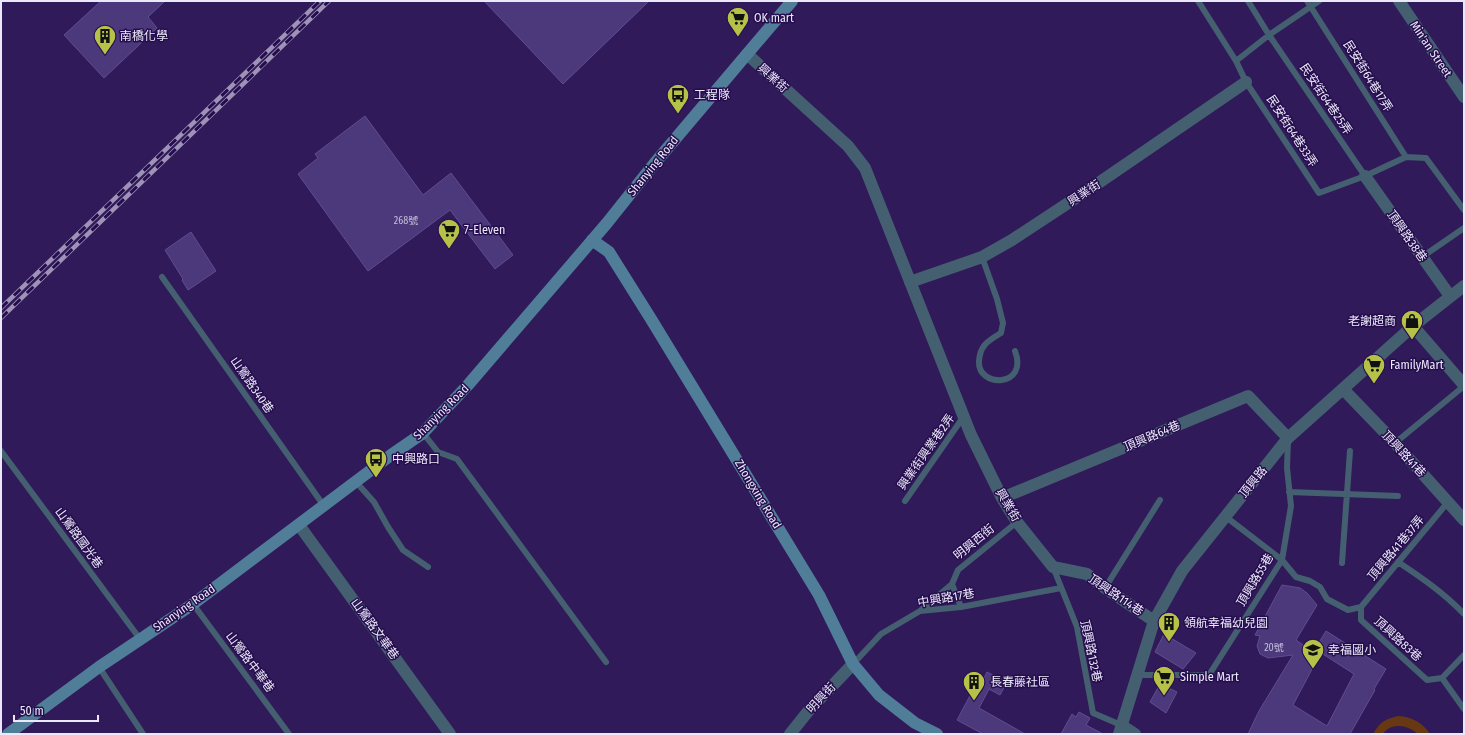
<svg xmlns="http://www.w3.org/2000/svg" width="1465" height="735" viewBox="0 0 1465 735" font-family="'Fira Sans Condensed','Noto Sans TC',sans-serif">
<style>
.garden{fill:#683813}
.building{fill:#4c397b;stroke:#604d91}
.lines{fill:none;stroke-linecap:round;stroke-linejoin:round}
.lane{stroke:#446070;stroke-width:6}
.street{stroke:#446070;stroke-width:12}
.secondary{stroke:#507d97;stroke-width:12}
.rail-casing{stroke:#9e93b7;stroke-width:4.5}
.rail{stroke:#260e4e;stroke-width:3;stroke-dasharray:9;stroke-linecap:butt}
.labels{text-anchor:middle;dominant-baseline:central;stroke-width:3;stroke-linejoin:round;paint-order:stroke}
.number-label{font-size:10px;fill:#c3bdda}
.poi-label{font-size:12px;fill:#ebe9f9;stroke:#260e4e;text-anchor:start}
.street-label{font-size:12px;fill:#ebe9f9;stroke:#260e4e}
</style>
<rect width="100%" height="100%" fill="#301a5a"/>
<!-- garden -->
<path class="garden" d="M1398 716C1412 717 1422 722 1430 734H1418C1408 725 1391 722 1383 734H1373C1380 722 1385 719 1398 716Z"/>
<!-- building -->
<path class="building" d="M101 1H165L148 17 157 28 104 78 64 35Z
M484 1H649L563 84Z
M365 116 423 195 451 173 513 255 495 269 450 210 368 271 298 174 318 158 315 154Z
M191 232 216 271 188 290 182 280 183 279 165 250Z
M1282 585 1300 588 1307 593 1317 605 1296 640 1319 656 1293 705 1327 726 1354 674 1315 649 1326 631 1386 669 1374 689 1375 690 1350 734H1248L1259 711 1293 655 1268 658 1260 654 1257 646 1260 636 1255 635Z
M1164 634 1196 653 1183 669 1155 652Z
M987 672 1007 682 1000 695 989 689 979 708 1025 734H983L957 720 980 677 984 678Z
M1160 684 1177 692 1166 713 1150 702Z
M1079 712 1090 718 1086 725 1103 734H1061L1072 714 1076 717Z"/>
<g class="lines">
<!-- lane -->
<path class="lane" d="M1198 1 1236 61 1246 82 1319 193 1365 176 1406 157 1426 158 1464 210
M1248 1 1269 35 1365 176
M1307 1 1406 157
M1236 61 1269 35 1319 1
M982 257 997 299 1003 323 1001 333C988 341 980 345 979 361 977 388 1029 388 1015 351
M1422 257 1464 228
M162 277 324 506
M423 433 438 452 457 459 606 662
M1395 443 1464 386
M1 451 140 639
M356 482 374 502 388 527 403 550 428 567
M1289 492 1398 496
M905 501 964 416
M1226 517 1282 560 1296 577 1310 581 1320 587 1327 599 1348 610 1361 607
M1398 562C1422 578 1444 593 1464 614
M1342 563 1350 451
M1053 567 1077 627 1093 713 1121 725 1120 727
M1105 588 1160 500
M193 604 289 734
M961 607 952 584 958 570 1017 522
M1361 607 1448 502
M1361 607V620L1427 680 1442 678
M920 611 952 584
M853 664 881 634 920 611 961 607 1061 588
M99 667 143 734
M1137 675H1209L1282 560 1291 506 1287 468 1288 440
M1442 678 1464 709
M1442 678 1464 655"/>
<!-- street -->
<path class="street" d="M1399 1 1464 97
M747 54 848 146 865 168 971 435 1002 498 1017 522 1053 567 1087 574 1105 588 1154 621
M1365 176 1450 296
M910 282 982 257 1012 240 1097 184 1246 82
M1413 326 1464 385
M1343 389 1395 443 1464 520
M1002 498 1248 396 1288 438
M299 525 450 734
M1121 725 1135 734
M790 734 810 709 853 664
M1119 734 1154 621 1182 571 1288 438 1413 326 1464 286"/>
<!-- secondary -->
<path class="secondary" d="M592 240 609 252 651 319 819 595 853 664 879 695 915 723 937 734
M8 734 99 667 193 604 391 455 423 433 468 385 607 223 654 164 792 1"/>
<!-- rail casing -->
<g class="rail-casing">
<path id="rail" d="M1 308 320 1
M1 318 329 1"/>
</g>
<!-- rail -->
<use href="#rail" class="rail"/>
</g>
<!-- icons -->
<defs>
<g id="supermarket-pin" transform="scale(1.15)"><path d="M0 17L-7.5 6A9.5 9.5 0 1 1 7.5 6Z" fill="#b6c148" stroke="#260e4e"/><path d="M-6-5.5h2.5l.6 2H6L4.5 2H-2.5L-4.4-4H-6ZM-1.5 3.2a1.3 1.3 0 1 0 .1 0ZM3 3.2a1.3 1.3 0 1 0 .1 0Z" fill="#111"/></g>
<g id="building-pin" transform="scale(1.15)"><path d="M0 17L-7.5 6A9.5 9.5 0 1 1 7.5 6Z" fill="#b6c148" stroke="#260e4e"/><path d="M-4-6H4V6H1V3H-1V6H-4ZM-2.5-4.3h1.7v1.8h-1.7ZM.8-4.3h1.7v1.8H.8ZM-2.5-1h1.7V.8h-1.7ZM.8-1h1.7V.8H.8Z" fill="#111"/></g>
<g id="bus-pin" transform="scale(1.15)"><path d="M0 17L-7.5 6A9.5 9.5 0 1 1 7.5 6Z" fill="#b6c148" stroke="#260e4e"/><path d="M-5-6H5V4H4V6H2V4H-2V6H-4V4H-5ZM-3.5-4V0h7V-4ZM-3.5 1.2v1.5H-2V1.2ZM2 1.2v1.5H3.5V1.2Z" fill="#111"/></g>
<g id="shop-pin" transform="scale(1.15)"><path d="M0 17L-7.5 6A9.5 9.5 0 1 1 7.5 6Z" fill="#b6c148" stroke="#260e4e"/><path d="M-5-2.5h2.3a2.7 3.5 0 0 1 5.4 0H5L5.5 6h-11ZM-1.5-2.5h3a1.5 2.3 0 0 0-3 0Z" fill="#111"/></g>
<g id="school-pin" transform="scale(1.15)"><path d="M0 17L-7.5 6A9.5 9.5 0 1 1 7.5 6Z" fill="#b6c148" stroke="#260e4e"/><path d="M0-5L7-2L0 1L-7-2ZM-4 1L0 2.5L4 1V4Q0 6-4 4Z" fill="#111"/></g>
</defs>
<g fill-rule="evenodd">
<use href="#supermarket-pin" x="738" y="18"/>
<use href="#building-pin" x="105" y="36"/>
<use href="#bus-pin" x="678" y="95"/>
<use href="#supermarket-pin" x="449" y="230"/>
<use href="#shop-pin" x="1412" y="321"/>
<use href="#supermarket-pin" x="1374" y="365"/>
<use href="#bus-pin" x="376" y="459"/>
<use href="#building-pin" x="1169" y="623"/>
<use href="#school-pin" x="1313" y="650"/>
<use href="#supermarket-pin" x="1164" y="677"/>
<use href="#building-pin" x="974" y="682"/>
</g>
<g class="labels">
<!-- number labels -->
<g class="number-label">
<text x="406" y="221">268號</text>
<text x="1274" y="648">20號</text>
</g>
<!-- poi labels -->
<g class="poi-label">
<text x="754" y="18">OK mart</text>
<text x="120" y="36">南橋化學</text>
<text x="694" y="95">工程隊</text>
<text x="464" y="230">7-Eleven</text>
<text x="1396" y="321" text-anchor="end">老謝超商</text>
<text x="1390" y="365">FamilyMart</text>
<text x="392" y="459">中興路口</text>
<text x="1184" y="623">領航幸福幼兒園</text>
<text x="1328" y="650">幸福國小</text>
<text x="1180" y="677">Simple Mart</text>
<text x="990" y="682">長春藤社區</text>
</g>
<!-- street labels -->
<g class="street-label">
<text transform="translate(1431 49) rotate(56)">Min'an Street</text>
<text transform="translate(1368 76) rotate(58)">民安街64巷17弄</text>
<text transform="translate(773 78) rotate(42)">興業街</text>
<text transform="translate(1326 99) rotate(56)">民安街64巷25弄</text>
<text transform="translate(1292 131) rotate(57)">民安街64巷33弄</text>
<text transform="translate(653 166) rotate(-51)">Shanying Road</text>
<text transform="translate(1084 193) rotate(-33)">興業街</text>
<text transform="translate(1407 236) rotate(55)">頂興路38巷</text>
<text transform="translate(252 385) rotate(55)">山鶯路340巷</text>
<text transform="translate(441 412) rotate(-45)">Shanying Road</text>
<text transform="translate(1152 436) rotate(-23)">頂興路64巷</text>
<text transform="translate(926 452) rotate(-55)">興業街興業巷2弄</text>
<text transform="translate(1404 454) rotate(47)">頂興路41巷</text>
<text transform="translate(1253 482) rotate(-51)">頂興路</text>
<text transform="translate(758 494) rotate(59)">Zhongxing Road</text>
<text transform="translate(1008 505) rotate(59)">興業街</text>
<text transform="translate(79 538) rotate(54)">山鶯路國光巷</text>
<text transform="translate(974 542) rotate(-39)">明興西街</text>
<text transform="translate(1396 548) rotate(-50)">頂興路41巷37弄</text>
<text transform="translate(1255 580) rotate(-59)">頂興路55巷</text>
<text transform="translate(1116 595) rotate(34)">頂興路114巷</text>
<text transform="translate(946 598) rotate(-10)">中興路17巷</text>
<text transform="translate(184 608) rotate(-35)">Shanying Road</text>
<text transform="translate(375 629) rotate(54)">山鶯路文華巷</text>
<text transform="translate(1398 639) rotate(42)">頂興路83巷</text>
<text transform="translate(1091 651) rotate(78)">頂興路132巷</text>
<text transform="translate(250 662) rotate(53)">山鶯路中華巷</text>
<text transform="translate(821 698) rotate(-47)">明興街</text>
</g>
</g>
<!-- border -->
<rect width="1465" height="735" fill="none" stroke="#ebe9f9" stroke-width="4"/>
<!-- scale -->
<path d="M14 715v6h84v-6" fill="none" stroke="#ebe9f9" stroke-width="2"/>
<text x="20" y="715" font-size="12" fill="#ebe9f9" stroke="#260e4e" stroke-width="3" paint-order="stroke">50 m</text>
</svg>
